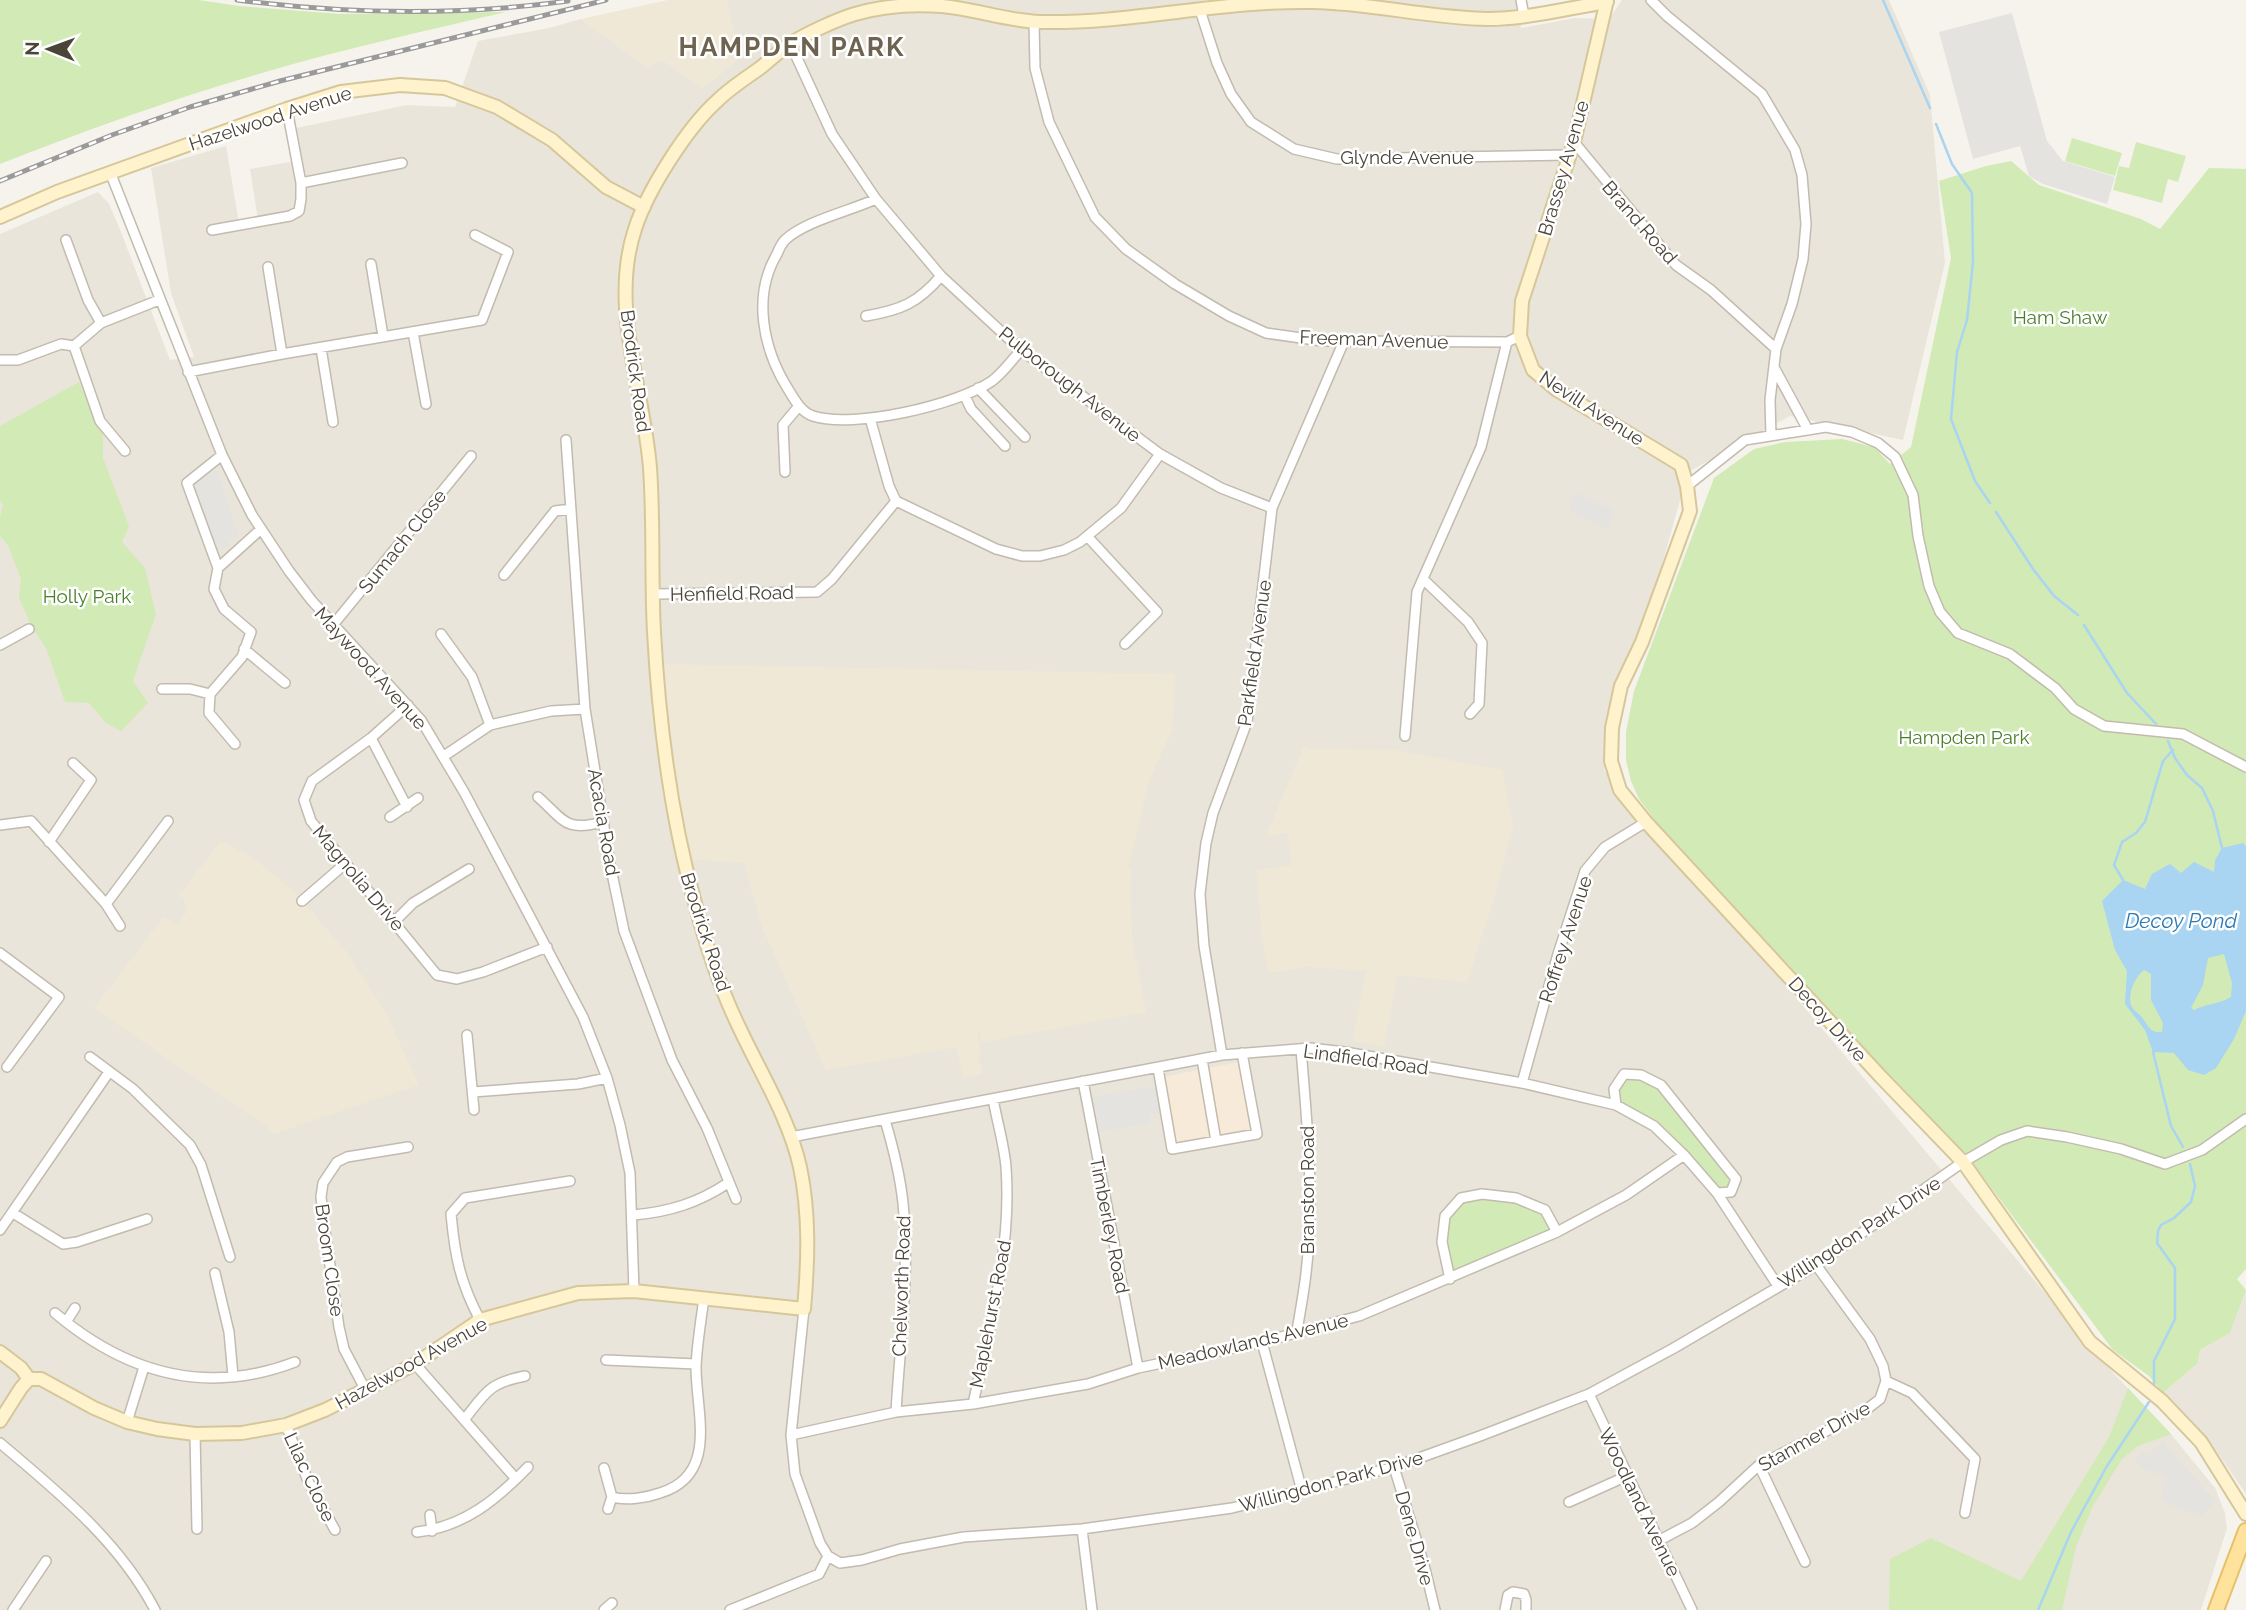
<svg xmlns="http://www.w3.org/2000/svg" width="2246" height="1610" viewBox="0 0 2246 1610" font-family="Raleway,sans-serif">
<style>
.residential{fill:#eae5da}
.commercial{fill:#f7ead8}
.education{fill:#efe8d6}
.green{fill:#d2eab5}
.parking{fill:#e5e3e0}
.water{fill:#a9d4f2;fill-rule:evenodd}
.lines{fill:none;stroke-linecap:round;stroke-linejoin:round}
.stream{stroke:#a9d4f2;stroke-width:2.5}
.street-casing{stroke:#c2bbae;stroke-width:12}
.secondary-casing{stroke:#d6c79b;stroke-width:16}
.primary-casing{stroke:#e6c16a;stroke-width:18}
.street{stroke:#fff;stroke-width:9}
.secondary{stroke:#fff3cd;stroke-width:12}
.primary{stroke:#ffe39c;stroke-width:14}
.rail-casing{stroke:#9a9a9a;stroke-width:5}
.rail{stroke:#fff;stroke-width:2.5;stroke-dasharray:8;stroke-linecap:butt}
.labels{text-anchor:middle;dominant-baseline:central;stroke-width:5;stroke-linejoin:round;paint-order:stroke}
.street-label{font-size:19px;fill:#4b4439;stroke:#fff}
.park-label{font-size:19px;fill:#4a7f2a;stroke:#fff}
.water-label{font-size:21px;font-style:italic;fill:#2e7ab2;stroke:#fff}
.district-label{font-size:26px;font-weight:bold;letter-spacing:2px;fill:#6e6250;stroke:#fff}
</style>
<rect width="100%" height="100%" fill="#f6f3ec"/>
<!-- residential -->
<path class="residential" d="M726 0H1515L1521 28 1575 18 1609 19 1622 0H1889L1930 95 1945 263 1903 440 1790 416 1688 472 1604 770 2105 1364 2171 1434 2215 1488 2225 1513 2227 1528 2201 1610H0V234L98 192 109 204 121 232 170 360 194 357 171 293 151 168 226 146 240 229 259 226 250 169 302 160 296 128 407 105 455 107 478 41 549 28 581 19 647 67 662 59 703 88 739 58Z
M2246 1290V1494L2208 1439 2163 1393 2198 1363 2200 1350 2230 1333Z"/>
<!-- commercial -->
<path class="commercial" d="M1239 1062 1253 1132 1177 1147 1163 1077Z"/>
<!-- education -->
<path class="education" d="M668 0H726L739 58 703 88 662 60 647 67 581 19Z
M656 664 1175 674 1172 730 1149 781 1128 868 1131 869 1130 900 1133 945 1146 1012 982 1042 980 1032H977L981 1053 977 1056 983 1074 964 1078 956 1047 826 1070 762 927 744 863 698 860 688 865Z
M1304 746 1313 749 1395 750 1502 770 1513 827 1496 891 1467 982 1397 975 1384 1047 1353 1041 1366 971 1307 967 1269 973 1261 931 1257 870 1292 865 1288 833 1266 836Z
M221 841 253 858 276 876 298 896 346 951 384 1009 419 1085 273 1134 270 1129 94 1008 164 916 177 925 188 910 184 899 179 895Z"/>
<!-- green -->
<path class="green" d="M0 0H199L239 6 340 14 506 12C425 31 343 49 262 73 173 99 86 130 0 164Z
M2072 138 2122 153 2115 176 2065 161Z
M2136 142 2186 156 2178 182 2168 179 2162 203 2113 190 2119 166 2129 168Z
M2011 161 2039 185 2141 219 2160 229 2209 168 2246 169V1269L2237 1279 2246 1290 2230 1333 2200 1350 2198 1363 2163 1393 2149 1376 2113 1350 1969 1158 1887 1072 1654 819 1639 799 1631 781 1626 760V732L1634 691 1714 478 1754 449 1785 442 1842 439 1874 447 1890 464 1911 447 1951 258 1939 181 1986 166Z
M79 382 103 434V458L129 526 122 542 145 568 156 614 133 681 148 703 121 731 106 723 89 703 65 702 46 648 32 627 19 598 21 579 8 545 0 536V518L3 505 0 500V426Z
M1624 1074 1661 1085 1736 1179 1731 1192 1717 1193 1654 1126 1616 1105 1614 1089Z
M1461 1198H1516L1545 1210 1557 1232 1450 1279 1445 1260V1216Z
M2128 1388 2171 1434 2138 1446 2122 1459 2093 1506 2085 1525 2076 1547 2062 1610H1889L1890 1559 1931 1538 2021 1581 2109 1437Z"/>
<!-- parking -->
<path class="parking" d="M2012 13 2047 141 2063 161 2115 177 2107 204 2043 184 2029 176 2020 146 1973 159 1939 32Z
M210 469V473L217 470 239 537 229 540 230 547 213 552 187 483Z
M1576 492 1615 510 1607 529 1568 511Z
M1156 1086 1160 1113 1150 1115V1123L1099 1132 1093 1097Z
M2163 1442 2216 1502 2201 1516 2166 1503 2161 1495 2167 1477 2145 1470 2135 1461 2141 1451 2148 1454Z"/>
<!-- water -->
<path class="water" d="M2243 843 2246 846V1011L2234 1039 2216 1068 2204 1075 2188 1070 2174 1053 2153 1052 2145 1030 2125 1004 2127 971 2115 950 2102 901 2123 880 2145 889 2152 874 2170 864 2181 873 2194 862 2214 872 2215 860 2222 848ZM2224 954 2232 983 2231 997C2220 1004 2205 1004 2194 1010L2191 1008 2203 985 2208 958ZM2144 970 2151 974V1000L2163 1023 2162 1032C2151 1033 2149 1028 2144 1020 2141 1015 2135 1012 2132 1007 2126 997 2135 976 2144 970Z"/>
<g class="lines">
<!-- stream -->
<path class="stream" d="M1883 0 1930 108
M1936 124 1952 164 1972 193 1973 262 1967 320 1957 352 1951 419 1975 481 1990 503
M1996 512 2033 569 2054 596 2078 615
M2084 625 2127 693 2156 724
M2168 741 2175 758 2187 775 2202 788 2213 811 2222 848
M2123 880 2114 865 2122 842 2136 833 2145 822 2163 761 2173 750
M2153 1052 2171 1126 2183 1147
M2154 1385V1361L2175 1319V1268L2157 1243 2158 1231 2161 1225 2174 1218 2191 1202 2195 1186 2190 1164
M2038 1610 2071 1532 2107 1466 2149 1402"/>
<!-- street casing -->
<g class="street-casing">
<path id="street" d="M1521 0 1524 16
M1651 0 1667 16 1762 94 1795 150 1802 175 1806 224 1803 259 1792 304 1776 349 1770 400 1771 436
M1200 10 1217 63 1231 94 1251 122 1294 149 1337 159 1569 155
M1034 22 1035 68 1049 122 1095 217 1126 249 1175 284 1229 316 1266 333 1322 341H1344L1507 342 1520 336
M790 43 832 134 876 199 941 276 1021 350 1160 454 1221 488 1272 508
M287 109 301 183
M1574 142 1676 265 1711 290 1776 349
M110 172 222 455 252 515 289 571 312 601 421 720 464 792 583 1017 607 1078 620 1125 630 1173 634 1291
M876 199C850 211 805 221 785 240 781 244 779 249 777 254 752 296 763 349 788 389 794 399 801 412 813 416 854 429 957 405 992 381 1003 373 1012 360 1021 350
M212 230 290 216 299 211 301 199V183L402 163
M66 240 88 300 101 323 159 300
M371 264 383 336
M268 267 282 354
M866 316C901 310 918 303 941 276
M413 332 426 404
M74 346 100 421 125 451
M321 348 333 422
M0 360H18L61 344 74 346 101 323
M1775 369 1808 430
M188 372 282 354 482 320 508 252 475 235
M978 388 1025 437
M965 396 971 409 1005 446
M870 418 889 486 896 501 996 549 1022 556H1040L1064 550 1080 542 1121 508 1160 454
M566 440 585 709 610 864 624 931 672 1060 707 1128 736 1199
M785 472 783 425 799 406
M1687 486 1745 440 1826 427 1852 432 1878 443 1895 457 1913 495 1918 536 1929 586 1940 612 1958 633 2010 654 2055 688 2074 709 2104 726 2183 734 2246 767
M1087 536 1157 612 1125 644
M218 568 187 483 222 455
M504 575 555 511 571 509
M1423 579 1468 622 1482 643 1479 704 1470 714
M653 594 817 592 832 579 896 501
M333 625 471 456
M441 634 472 677 490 725
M0 645 29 629
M244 649 285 683
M162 689H190L210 694
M408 705 371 738 312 781 304 800 311 821 437 975 457 979 483 972 547 947
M1405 736 1417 592 1481 447 1507 342
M371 738 407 807
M235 744 209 713 210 694 242 657 251 632 224 609 214 589 218 568 261 529
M444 756 490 725 551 711 585 709
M538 797C565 821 565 832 603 822
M390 817 418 798
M0 825 31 821 106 904 120 926
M49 842 91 780 73 763
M302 901 346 863
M106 904 168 821
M395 921 413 903 469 869
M0 953 59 997 7 1067
M467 1035 474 1110
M1222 1055 1204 946 1200 894 1206 843 1213 813 1247 722 1272 508 1344 341
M90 1057 133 1089 190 1145 201 1165 230 1257
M1202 1059 1216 1141
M1158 1068 1172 1149 1257 1134 1242 1053
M1083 1081 1138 1368
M1522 1083 1558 954 1585 871 1605 847 1646 822
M473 1092 578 1084 607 1078
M1616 1105 1614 1089 1624 1074 1641 1075 1661 1085 1736 1179 1731 1192 1717 1193
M885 1120C893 1147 900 1175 903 1203 910 1272 900 1343 896 1412
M791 1137 1222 1055 1310 1048 1345 1052 1522 1083 1616 1105 1654 1126 1684 1155 1717 1193 1778 1286
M13 1213 63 1244 77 1242 147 1219
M633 1215C669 1212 698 1203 728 1183
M0 1230 109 1072
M215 1273 229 1332 233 1376
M1450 1279 1442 1242 1445 1216 1461 1198 1482 1194 1516 1198 1545 1210 1557 1232
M804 1309 791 1435 795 1474 820 1543 828 1556 840 1563 862 1560 900 1549 964 1537 1082 1529 1232 1508 1394 1467 1480 1436 1589 1394 1674 1348 1816 1265 1963 1162 2001 1140 2027 1131 2067 1137 2121 1149 2165 1164 2202 1150 2246 1119
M55 1313C126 1373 206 1396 295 1362
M480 1320C460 1282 455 1257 451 1214L465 1198 570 1181
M66 1322 75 1308
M1297 1331C1300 1312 1304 1292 1306 1273 1315 1199 1307 1123 1301 1049
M1262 1342 1302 1491
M606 1360 696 1364
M415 1364 516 1479
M1886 1381 1912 1393 1975 1459 1965 1513
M365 1389 344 1349 339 1327 325 1231 321 1197 323 1183 337 1162 347 1157 408 1147
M1589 1394 1692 1610
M973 1404C990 1326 1012 1248 1006 1167 1004 1144 997 1121 993 1099
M464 1420C486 1392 489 1383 525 1376
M127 1422 144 1367
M286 1425 308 1481 335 1530
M195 1434 197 1529
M791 1435 896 1412 973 1404 1088 1384 1138 1368 1262 1342 1359 1316 1557 1232 1626 1195 1684 1155
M0 1443C58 1492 119 1541 155 1610
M1759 1465 1805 1562
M1394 1467 1424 1565 1435 1610
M604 1468 612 1497C626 1501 646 1498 660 1493 719 1475 696 1413 696 1367 697 1344 701 1320 704 1298
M1569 1502 1627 1476
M608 1509 612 1497
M430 1515 432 1531
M1082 1529 1092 1610
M417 1532C464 1527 497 1499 528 1467
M1658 1541 1692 1523 1719 1502 1759 1465 1862 1413 1880 1399 1886 1381 1883 1366 1870 1339 1816 1265
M13 1610 46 1561
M604 1610 612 1603
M730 1610 819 1574 828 1556
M1505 1610 1508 1595 1513 1592 1524 1594 1526 1600V1610"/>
</g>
<!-- secondary casing -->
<g class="secondary-casing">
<path id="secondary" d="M1607 0 1574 142 1522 301 1520 336 1533 370 1557 390 1681 465 1687 486 1690 511 1642 642 1621 686 1612 728 1611 761 1620 790 1646 822 1881 1077 1963 1162 2090 1342 2162 1401 2201 1442 2246 1514
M0 217 57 192 287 109 341 92 400 85 445 88 497 107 552 140 606 187 644 207
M0 1352 21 1368 29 1379H41L94 1408 127 1422 157 1429 195 1434 242 1433 286 1425 325 1410 415 1364 480 1320 578 1293 634 1291 804 1309C808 1262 810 1215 800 1167 789 1118 760 1072 739 1027 720 988 706 945 695 903 670 814 659 724 654 632 651 578 654 523 650 468 644 390 609 307 635 229 647 191 687 128 717 101 730 88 746 78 760 68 769 61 777 53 786 47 800 36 838 19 855 14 882 6 915 4 942 6 975 9 1007 21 1040 22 1131 24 1222 0 1313 2 1371 3 1429 18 1488 19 1527 19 1568 8 1607 2
M0 1421 21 1388 29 1379"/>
</g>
<!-- primary casing -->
<g class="primary-casing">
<path id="primary" d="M2216 1610 2246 1531"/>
</g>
<!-- street -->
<use href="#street" class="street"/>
<!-- secondary -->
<use href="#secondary" class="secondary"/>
<!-- primary -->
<use href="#primary" class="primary"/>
<!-- rail casing -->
<g class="rail-casing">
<path id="rail" d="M237 0C346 14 459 16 568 1
M0 181 112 135 190 107 280 81 606 0"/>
</g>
<!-- rail -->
<use href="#rail" class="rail"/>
</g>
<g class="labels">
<!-- street labels -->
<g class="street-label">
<text transform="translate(270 118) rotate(-18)">Hazelwood Avenue</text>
<text x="1407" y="157">Glynde Avenue</text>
<text transform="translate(1563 168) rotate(-74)">Brassey Avenue</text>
<text transform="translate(1640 222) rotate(49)">Brand Road</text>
<text transform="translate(1374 339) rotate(2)">Freeman Avenue</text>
<text transform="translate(636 371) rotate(82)">Brodrick Road</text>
<text transform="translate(1070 384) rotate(38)">Pulborough Avenue</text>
<text transform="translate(1592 408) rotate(33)">Nevill Avenue</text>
<text transform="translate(402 541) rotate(-51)">Sumach Close</text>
<text transform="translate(732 593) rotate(-1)">Henfield Road</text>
<text transform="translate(1254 653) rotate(-82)">Parkfield Avenue</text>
<text transform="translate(371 668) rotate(48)">Maywood Avenue</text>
<text transform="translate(604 822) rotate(80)">Acacia Road</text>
<text transform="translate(359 878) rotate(50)">Magnolia Drive</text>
<text transform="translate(706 932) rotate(72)">Brodrick Road</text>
<text transform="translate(1565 939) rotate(-72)">Roffrey Avenue</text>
<text transform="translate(1828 1019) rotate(48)">Decoy Drive</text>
<text transform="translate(1366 1059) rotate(8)">Lindfield Road</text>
<text transform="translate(1307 1190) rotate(-90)">Branston Road</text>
<text transform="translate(1110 1225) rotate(79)">Timberley Road</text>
<text transform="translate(1859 1232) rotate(-33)">Willingdon Park Drive</text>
<text transform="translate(330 1260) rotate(82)">Broom Close</text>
<text transform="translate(901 1286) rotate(-88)">Chelworth Road</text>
<text transform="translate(990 1314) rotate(-79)">Maplehurst Road</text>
<text transform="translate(1253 1341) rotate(-13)">Meadowlands Avenue</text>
<text transform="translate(411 1363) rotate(-29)">Hazelwood Avenue</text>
<text transform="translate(1814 1436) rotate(-29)">Stanmer Drive</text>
<text transform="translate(310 1477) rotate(65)">Lilac Close</text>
<text transform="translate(1331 1481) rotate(-15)">Willingdon Park Drive</text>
<text transform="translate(1640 1502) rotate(64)">Woodland Avenue</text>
<text transform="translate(1415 1538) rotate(74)">Dene Drive</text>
</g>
<!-- park labels -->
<g class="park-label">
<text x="2060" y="317">Ham Shaw</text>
<text x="87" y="596">Holly Park</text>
<text x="1964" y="737">Hampden Park</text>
</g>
<!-- water labels -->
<g class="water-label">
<text x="2181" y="920">Decoy Pond</text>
</g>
<!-- district labels -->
<g class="district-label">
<text x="792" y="47">HAMPDEN PARK</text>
</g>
</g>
<!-- north arrow -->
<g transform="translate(49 49) rotate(271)" stroke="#ffffff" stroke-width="5" paint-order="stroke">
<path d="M0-5L12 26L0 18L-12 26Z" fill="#4b4439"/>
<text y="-10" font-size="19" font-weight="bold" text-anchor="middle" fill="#4b4439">N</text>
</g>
</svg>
